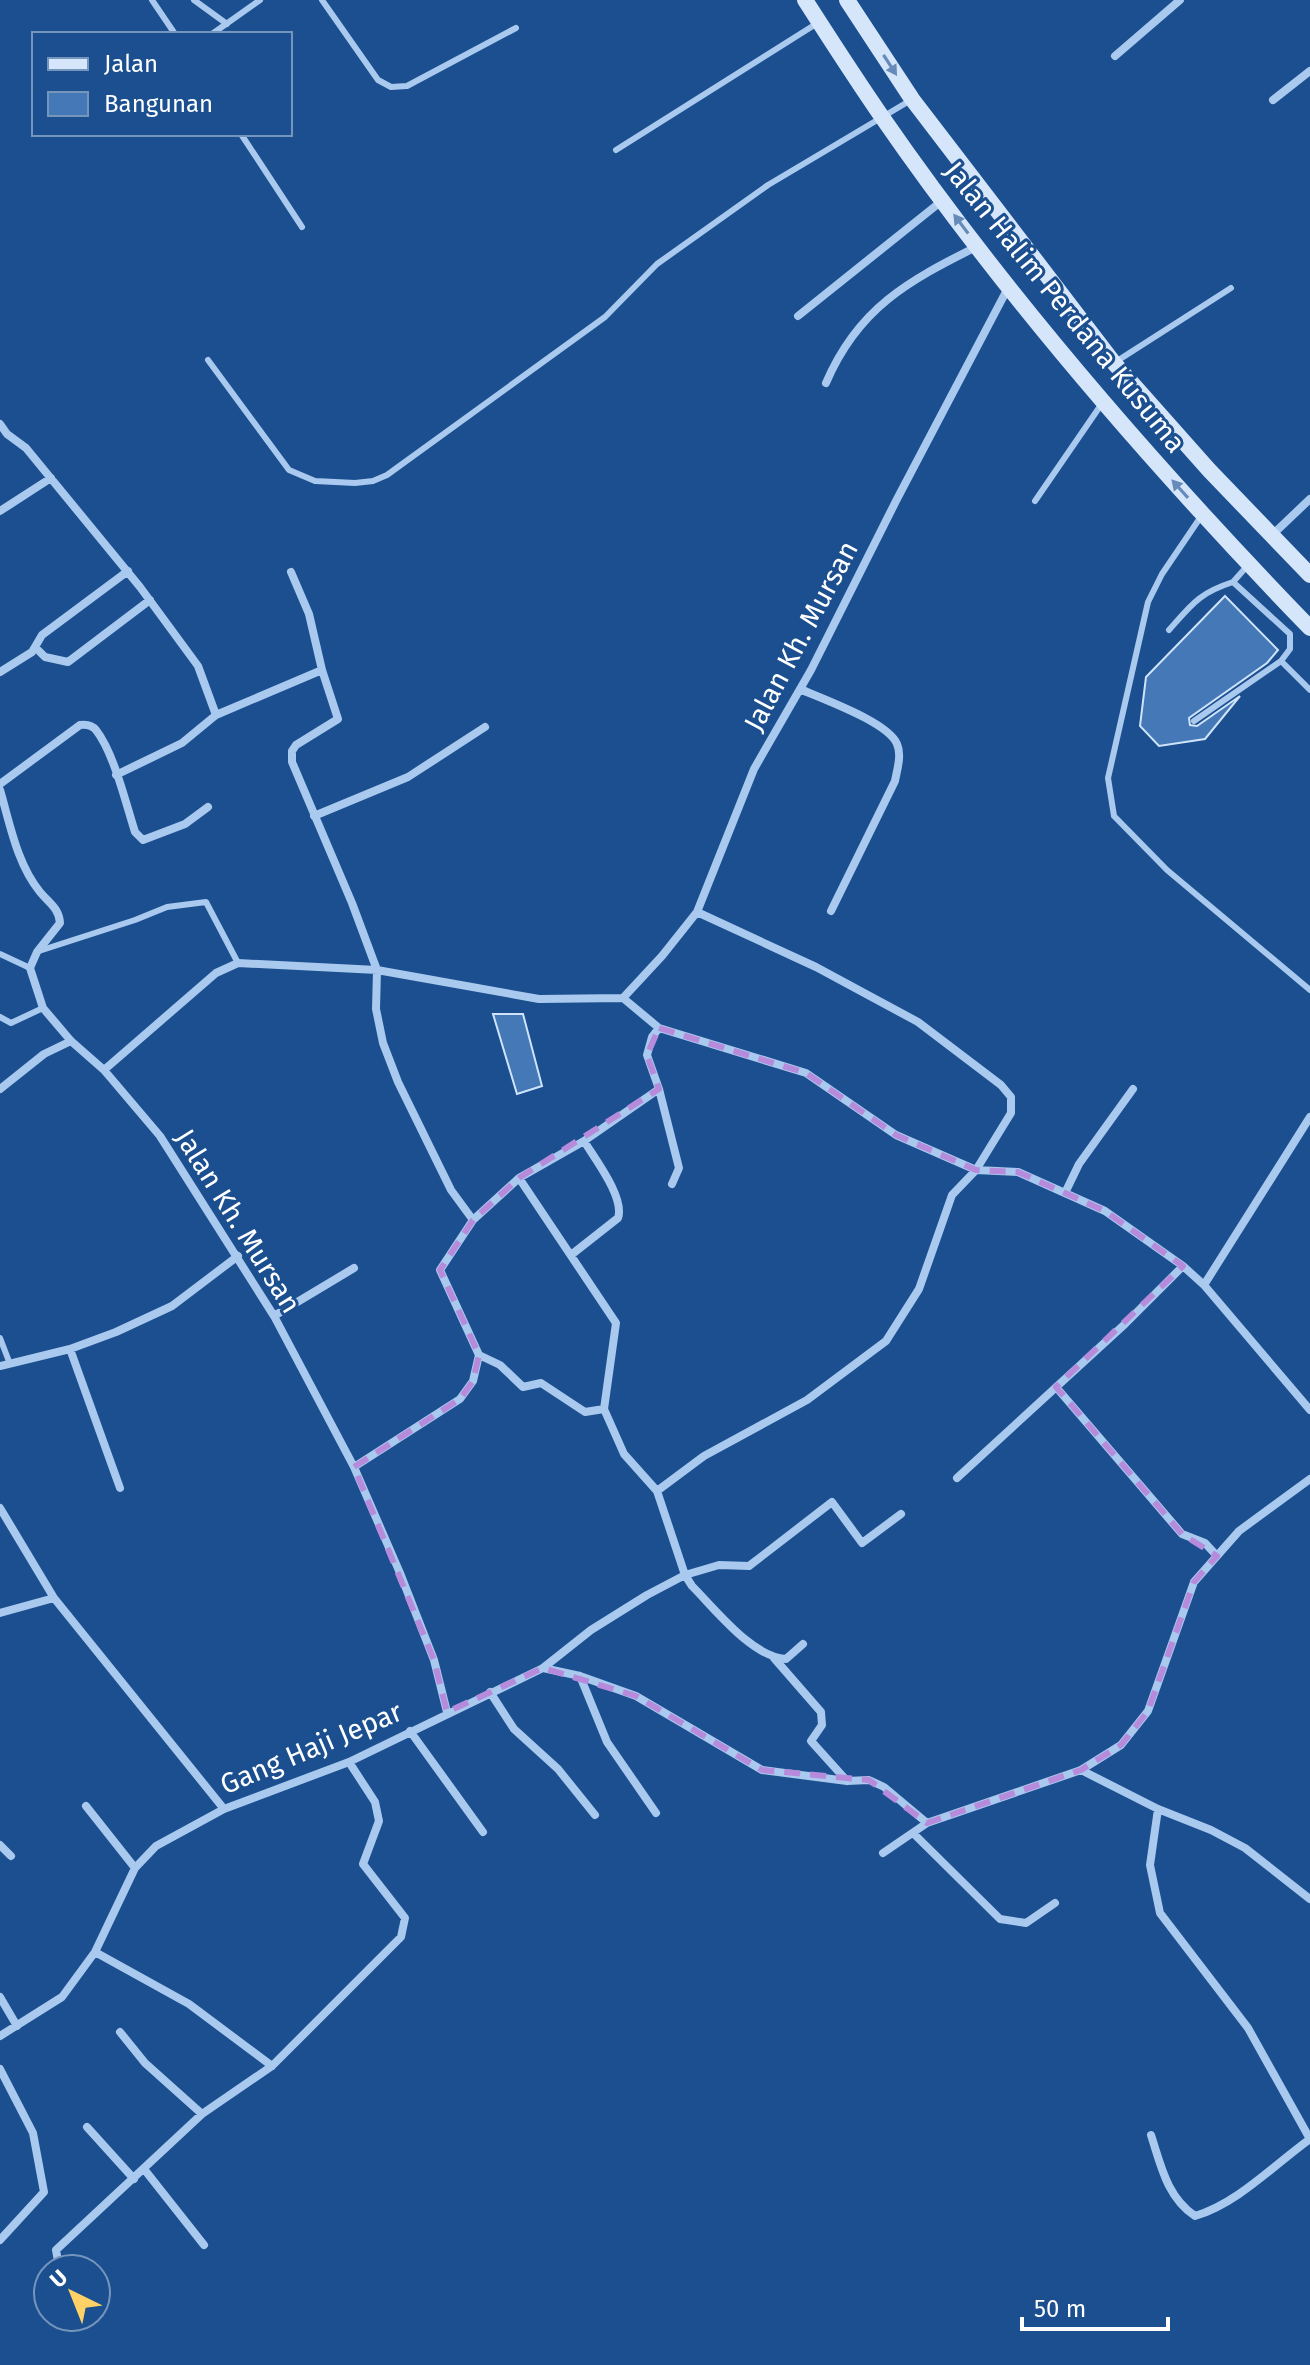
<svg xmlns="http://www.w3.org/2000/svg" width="1310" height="2365" viewBox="0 0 1310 2365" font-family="'Fira Sans',sans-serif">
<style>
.building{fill:#4478b7;stroke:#cfe3fa;stroke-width:2}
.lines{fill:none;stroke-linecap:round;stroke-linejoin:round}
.service{stroke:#a9c9ee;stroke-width:6}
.minor{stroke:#a9c9ee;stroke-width:8}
.secondary{stroke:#d6e6fa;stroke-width:16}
.oneway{fill:#668bba}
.marked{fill:none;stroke:#b68bdc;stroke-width:6;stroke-dasharray:16 10;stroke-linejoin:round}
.labels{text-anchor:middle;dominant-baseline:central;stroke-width:6;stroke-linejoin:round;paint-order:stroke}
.street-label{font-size:28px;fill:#fff;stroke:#1b4f8f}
</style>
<rect width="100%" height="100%" fill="#1b4f8f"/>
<!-- building -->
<path class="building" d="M1225 596 1278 650 1267 663 1189 718 1190 725 1197 726 1240 696 1205 739 1159 746 1140 726 1146 677Z
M493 1014H523L542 1086 517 1094Z"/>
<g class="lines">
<!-- service -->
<path class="service" d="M152 0 175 34
M194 0 227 24
M322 0 378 80 391 87 407 86 516 28
M212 34 260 0
M241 134 302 227
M616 150 816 24
M208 360 289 470 315 481 355 483 373 481 387 475 605 317 657 264 768 185 911 100
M1117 361 1231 288
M1035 501 1103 402
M1202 515 1162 574 1148 602 1108 778 1114 816 1167 870 1310 990
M1233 582 1249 564
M1169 630C1192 604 1199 593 1233 582L1290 634V649L1281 661 1194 721
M1281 661 1310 690
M39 951 135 920 167 907 206 902 238 963
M0 954 30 968
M0 1017 11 1023 43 1008
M0 1338 10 1364"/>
<!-- minor -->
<path class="minor" d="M1115 56 1180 0
M1273 100 1310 71
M798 316 943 200
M826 383C858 308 908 281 978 246
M0 424 7 434 26 448 140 587 198 666 216 715 322 670 338 719 296 745 292 751V762L352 903 377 970 376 1009 383 1043 398 1082 451 1190 473 1220
M0 511 51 478
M1272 535 1310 499
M291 572 309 614 322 670
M35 647 45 657 68 662 150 600
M0 672 32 652 42 635 128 571
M800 689C822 699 888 722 897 744 902 755 897 770 895 781L831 911
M116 775 182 743 216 715
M0 784 80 725C87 724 92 725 96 730 114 753 126 804 135 832L143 840 185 824 208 807
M0 790C10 824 17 864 40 892 49 903 59 908 60 923L37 952 30 968 43 1008 71 1041 104 1070 160 1136 274 1316 354 1467 400 1573 434 1660 447 1712
M314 816 408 777 485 727
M697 912 816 967 918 1022 1001 1085 1011 1097V1113L976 1170 952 1195 919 1289 886 1341 807 1400 704 1456 657 1491 685 1575 692 1586C716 1610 752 1657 786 1659L803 1644
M623 998 662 956 697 912 754 769 811 670 897 499 1009 286
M659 1028 652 1037 647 1055 659 1089 679 1168 672 1184
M104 1070 216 973 238 963 377 970 539 999 623 998 659 1028 806 1073 896 1135 976 1170 1018 1172 1105 1211 1183 1266 1204 1285 1310 1410
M0 1089 44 1054 71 1041
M519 1178 616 1323 604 1409 624 1454 657 1491
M1065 1193 1079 1164 1133 1089
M571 1255 618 1218C625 1198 595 1159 584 1141
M1204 1285 1310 1117
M274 1316 354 1268
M70 1349 120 1488
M0 1366 70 1349 116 1332 172 1306 238 1256
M1056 1387 1182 1534 1205 1543 1217 1556
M604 1409 585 1412 541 1383 523 1387 500 1365 479 1355 440 1270 473 1220 519 1178 584 1141 659 1089
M354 1467 460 1399 473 1381 479 1355
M957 1478 1125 1324 1183 1266
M0 1508 54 1598 224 1809
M0 1613 54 1598
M774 1658 821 1712 822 1725 811 1741 847 1781
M543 1668 580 1676 636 1696 762 1770 847 1781 869 1780 884 1787 927 1823
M580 1676 607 1742 656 1813
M490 1692 514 1729 558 1769 595 1815
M410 1731 483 1832
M1081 1770 1158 1809 1211 1830 1245 1848 1310 1899
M86 1806 135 1868
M1158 1809 1150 1865 1160 1913 1248 2028 1310 2139
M913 1833 1000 1919 1026 1923 1055 1903
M0 1845 11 1856
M883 1853 927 1823 1081 1770 1121 1745 1148 1711 1194 1582 1239 1531 1310 1479
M95 1952 189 2004 272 2066
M0 1997 17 2026
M120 2032 145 2063 202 2114
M0 2036 62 1997 95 1952 135 1868 156 1846 224 1809 349 1762 543 1668 591 1630 647 1595 685 1575 719 1565 749 1566 832 1502 862 1543 901 1514
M0 2069 33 2133 44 2192 0 2240
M87 2127 134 2179
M1151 2135C1161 2166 1167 2197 1195 2216 1237 2204 1275 2164 1310 2139
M144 2169 204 2245
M66 2269 58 2261 56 2250 202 2114 272 2066 401 1937 405 1918 363 1864 379 1821 375 1802 349 1762
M96 2301 97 2303"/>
<!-- secondary -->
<path class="secondary" d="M805 0C830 39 855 78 882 117 1007 298 1156 469 1310 628
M847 0 912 99 1114 363 1209 470 1310 575"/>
</g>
<!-- one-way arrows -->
<defs><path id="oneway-solid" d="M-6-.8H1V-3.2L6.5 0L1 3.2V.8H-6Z" transform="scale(2)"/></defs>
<g class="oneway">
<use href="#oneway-solid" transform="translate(890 65) rotate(57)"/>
<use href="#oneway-solid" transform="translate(961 224) rotate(-127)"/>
<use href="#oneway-solid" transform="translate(1180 489) rotate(-132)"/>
</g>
<!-- marked area -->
<path class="marked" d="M659 1028 806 1073 896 1135 976 1170 1018 1172 1105 1211 1183 1266 1056 1387 1182 1534 1217 1556 1194 1582 1148 1711 1121 1745 1081 1770 927 1823 869 1780 762 1770 636 1696 543 1668 447 1712 434 1660 354 1467 460 1399 473 1381 479 1355 440 1270 473 1220 519 1178 659 1089 647 1055Z"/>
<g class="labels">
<!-- street labels -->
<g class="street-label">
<text transform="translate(1065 307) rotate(51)">Jalan Halim Perdana Kusuma</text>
<text transform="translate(801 636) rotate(-62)">Jalan Kh. Mursan</text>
<text transform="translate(238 1221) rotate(58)">Jalan Kh. Mursan</text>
<text transform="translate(311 1748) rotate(-23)">Gang Haji Jepar</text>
</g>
</g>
<!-- legend -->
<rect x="32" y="32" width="260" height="104" fill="#1b4f8f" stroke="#7695bc" stroke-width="2"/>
<rect x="48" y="58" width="40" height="12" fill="#d6e6fa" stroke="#7695bc" stroke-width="2"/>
<text x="104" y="72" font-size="24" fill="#ffffff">Jalan</text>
<rect x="48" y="92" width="40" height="24" fill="#4478b7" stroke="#7695bc" stroke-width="2"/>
<text x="104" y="112" font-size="24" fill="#ffffff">Bangunan</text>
<!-- north arrow -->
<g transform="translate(72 2293) rotate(317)"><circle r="38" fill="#1b4f8f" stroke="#7695bc" stroke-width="2"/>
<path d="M0-6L14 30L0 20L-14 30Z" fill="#ffd166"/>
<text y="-12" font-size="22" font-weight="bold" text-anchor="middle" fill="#ffffff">U</text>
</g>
<!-- scale -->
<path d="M1022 2317v12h146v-12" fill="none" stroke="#ffffff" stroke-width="4"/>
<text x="1034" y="2317" font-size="24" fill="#ffffff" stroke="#1b4f8f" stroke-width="6" paint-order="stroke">50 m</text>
</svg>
